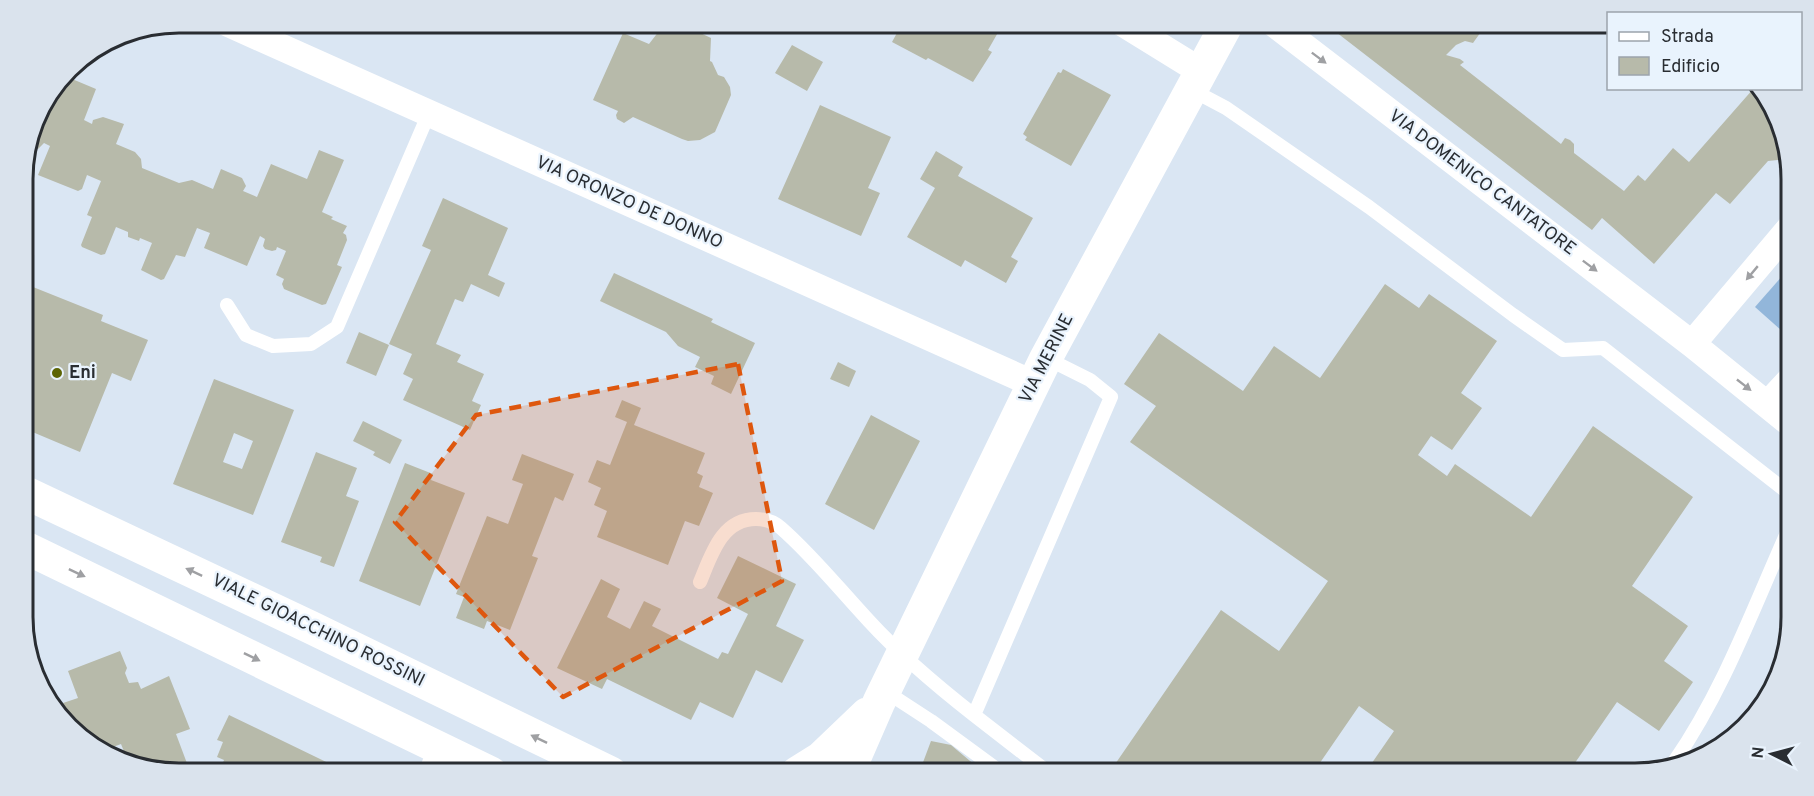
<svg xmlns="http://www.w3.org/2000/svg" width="1814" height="796" viewBox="0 0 1814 796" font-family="Overpass,sans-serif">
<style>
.green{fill:#92b6da}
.building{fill:#b7baaa;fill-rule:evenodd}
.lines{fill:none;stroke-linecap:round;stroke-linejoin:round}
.service{stroke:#fff;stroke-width:14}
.minor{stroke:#fff;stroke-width:27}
.secondary{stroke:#fff;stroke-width:33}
.primary{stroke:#fff;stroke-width:33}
.oneway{fill:#9fa0a3}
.marked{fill:#de570e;fill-opacity:0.2;stroke:#de570e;stroke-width:4.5;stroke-dasharray:12 8;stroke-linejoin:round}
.poi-dot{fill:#5d6505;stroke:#e9f3fd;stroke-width:2}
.labels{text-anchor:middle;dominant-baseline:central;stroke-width:4.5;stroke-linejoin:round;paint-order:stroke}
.street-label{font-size:18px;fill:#292d32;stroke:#e9f3fd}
.poi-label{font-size:18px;font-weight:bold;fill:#292d32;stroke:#e9f3fd;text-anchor:start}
.rim{fill:none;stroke:#292d32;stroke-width:3}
</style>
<rect width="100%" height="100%" fill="#dae6f3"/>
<!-- green -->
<path class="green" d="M1790 267 1791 337 1790 338 1755 307Z"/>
<!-- building -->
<path class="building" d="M666 22H677L711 38 710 61 712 62 718 75 724 77 730 87 731 95 715 132 700 140 688 141 682 139 633 117 624 123 617 119 616 115 618 111 593 100 623 33 649 44Z
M903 22H1004L988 50 992 52 973 82 928 58 926 60 892 42Z
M1323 22H1488L1473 43 1465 41 1456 45 1446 55 1460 59 1464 62 1460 65 1561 144 1565 138 1570 140 1574 144V153L1624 191 1638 175 1645 181 1673 148 1689 162 1754 88H1761L1787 151V159L1768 161 1730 204 1716 193 1654 264 1602 218 1592 230Z
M792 45 823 62 807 91 775 73Z
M1063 69 1111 95 1071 166 1025 140 1027 137 1023 134 1058 72 1061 73Z
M65 76 96 89 84 120 92 124 93 120 103 117 124 124 116 144 135 152 141 159 142 168 179 183 192 180 213 189 221 169 242 178 246 186 243 191 257 197 271 164 307 179 319 150 344 160 322 212 333 217 331 219 347 226 343 233 346 235 347 240 337 265 342 267 326 304 322 305 284 289 282 284 284 279 276 275 286 251 277 247 276 250 272 251 265 249 263 246 265 239 260 236 247 266 204 248 210 233 197 228 185 257 176 255 164 279 161 280 141 270 152 243 140 238 139 241 128 237V232L116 227 105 254 101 255 82 247 81 245 92 217 87 215 101 181 87 175 82 189 78 191 38 175 50 146 44 143 38 149 29 144 39 109Z
M820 105 891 137 868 188 880 193 861 236 778 199Z
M936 151 963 167 958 176 1033 218 1011 257 1018 261 1006 283 965 260 961 267 907 237 935 188 920 179Z
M443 198 508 228 488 275 505 283 499 297 471 284 463 302 455 299 436 344 461 355 457 362 484 374 472 401 481 405 470 430 403 400 413 379 403 374 412 354 389 344 431 250 422 246Z
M614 273 713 319 711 322 755 343 731 394 711 384 714 376 695 367 700 357 678 346 666 332 600 301Z
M1385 284 1419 308 1429 294 1497 341 1461 393 1482 408 1452 450 1431 436 1418 455 1447 476 1455 464 1531 517 1593 426 1693 497 1632 586 1688 626 1664 661 1693 682 1659 731 1617 702 1568 773H1365L1394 731 1359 706 1313 773H1109L1221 610 1279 651 1328 581 1130 442 1156 406 1124 384 1159 333 1243 391 1274 346 1320 378Z
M33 287 103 315 101 321 148 340 131 381 112 373 80 452 23 428V359L31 340 23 336V312Z
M359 332 389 345 376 376 346 363Z
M838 362 856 371 849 387 830 379Z
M214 379 294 410 253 515 173 484ZM234 433 253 441 242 469 223 462Z
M622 400 641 408 634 425 705 453 697 473 703 476 699 487 713 493 699 526 685 521 668 565 597 537 607 511 594 505 601 488 588 482 597 460 610 465 627 422 615 417Z
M871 415 920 441 874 530 825 504Z
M363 421 402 440 390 464 373 455 375 452 353 441Z
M316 452 357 468 346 496 359 501 334 567 320 562 322 557 281 542Z
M522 454 574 474 563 501 555 497 532 556 538 558 510 630 487 621 484 629 456 618 464 597 456 594 487 516 508 524 523 484 512 480Z
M405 463 433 474 431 480 465 493 420 606 359 581Z
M738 556 796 584 776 626 804 640 782 683 756 670 733 718 700 702 691 720 607 679 602 689 557 668 601 579 620 589 607 617 630 629 644 601 661 609 652 626 718 659 722 652 728 654 748 614 717 598Z
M120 651 127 668 125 673 129 683 138 682 141 689 169 676 190 729 176 734 188 766 172 772 129 764 121 744 105 750 72 725 63 703 78 698 68 671Z
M1778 676 1779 678 1730 741 1717 746Z
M229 715 349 773H219L224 760 217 757 223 742 217 740Z
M931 741 951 745 982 771 981 773H919Z"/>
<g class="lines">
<!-- service -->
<path class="service" d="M1192 90 1226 108 1369 207 1513 315 1563 350 1603 348 1791 495
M227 305 246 335 273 346 311 344 337 327 429 113
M1046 358 1090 380 1111 397 974 715 1049 773
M700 582C711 556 721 519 756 519 765 519 774 522 781 528 813 556 840 590 869 621 901 656 937 686 974 715
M885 691 931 721 1002 773
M1674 762C1724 690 1754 606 1790 526L1791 518"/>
<!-- minor -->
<path class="minor" d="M225 22 1034 384
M1121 22 1202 72
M1272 22 1692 344 1791 424
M1692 344 1790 228
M1768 404 1791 379
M432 773 441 750"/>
<!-- secondary -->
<path class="secondary" d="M797 773 821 758 867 714
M848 773 879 702 1046 358 1228 22"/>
<!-- primary -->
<path class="primary" d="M24 492 310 627 611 773
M24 547 491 773"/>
</g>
<!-- one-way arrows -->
<defs><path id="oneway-solid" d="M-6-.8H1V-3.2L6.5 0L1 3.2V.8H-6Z" transform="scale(1.5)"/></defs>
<g class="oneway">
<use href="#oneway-solid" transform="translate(1319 58) rotate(37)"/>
<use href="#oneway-solid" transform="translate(1590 266) rotate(37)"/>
<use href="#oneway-solid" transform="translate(1752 273) rotate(130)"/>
<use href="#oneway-solid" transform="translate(1744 385) rotate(38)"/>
<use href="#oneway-solid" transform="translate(194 572) rotate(-155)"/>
<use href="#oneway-solid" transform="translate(77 573) rotate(25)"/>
<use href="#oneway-solid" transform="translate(252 657) rotate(26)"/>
<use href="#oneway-solid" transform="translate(539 739) rotate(-154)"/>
</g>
<!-- marked area -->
<path class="marked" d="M738 364 782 581 563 697 395 522 476 415Z"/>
<!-- markers -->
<circle class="poi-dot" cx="57" cy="373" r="6"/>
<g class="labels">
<!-- street labels -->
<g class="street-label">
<text transform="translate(1482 183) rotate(37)">VIA DOMENICO CANTATORE</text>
<text transform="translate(629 203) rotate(24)">VIA ORONZO DE DONNO</text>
<text transform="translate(1047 359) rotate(-63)">VIA MERINE</text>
<text transform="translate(318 631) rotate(26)">VIALE GIOACCHINO ROSSINI</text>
</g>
<!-- poi labels -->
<g class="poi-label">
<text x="69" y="373">Eni</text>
</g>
</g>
<!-- crop -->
<path d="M0 0H1814V796H0ZM179 33H1635A146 146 0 0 1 1781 179V617A146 146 0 0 1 1635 763H179A146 146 0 0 1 33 617V179A146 146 0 0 1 179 33Z" fill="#dae3ed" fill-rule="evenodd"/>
<path class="rim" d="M179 33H1635A146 146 0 0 1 1781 179V617A146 146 0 0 1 1635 763H179A146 146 0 0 1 33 617V179A146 146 0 0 1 179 33Z"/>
<!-- legend -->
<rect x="1607" y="12" width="195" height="78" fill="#e9f3fd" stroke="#9ca4ac" stroke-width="1.5"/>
<rect x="1619" y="32" width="30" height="9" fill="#ffffff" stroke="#9ca4ac" stroke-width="1.5"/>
<text x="1661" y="42" font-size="18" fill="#292d32">Strada</text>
<rect x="1619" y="57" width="30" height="18" fill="#b7baaa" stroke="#9ca4ac" stroke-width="1.5"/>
<text x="1661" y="72" font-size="18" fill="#292d32">Edificio</text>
<!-- north arrow -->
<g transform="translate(1772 754) rotate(276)" stroke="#e9f3fd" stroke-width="4.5" paint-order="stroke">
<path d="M0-4.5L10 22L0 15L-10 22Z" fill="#292d32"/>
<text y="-9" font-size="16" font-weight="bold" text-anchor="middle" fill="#292d32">N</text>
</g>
</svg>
